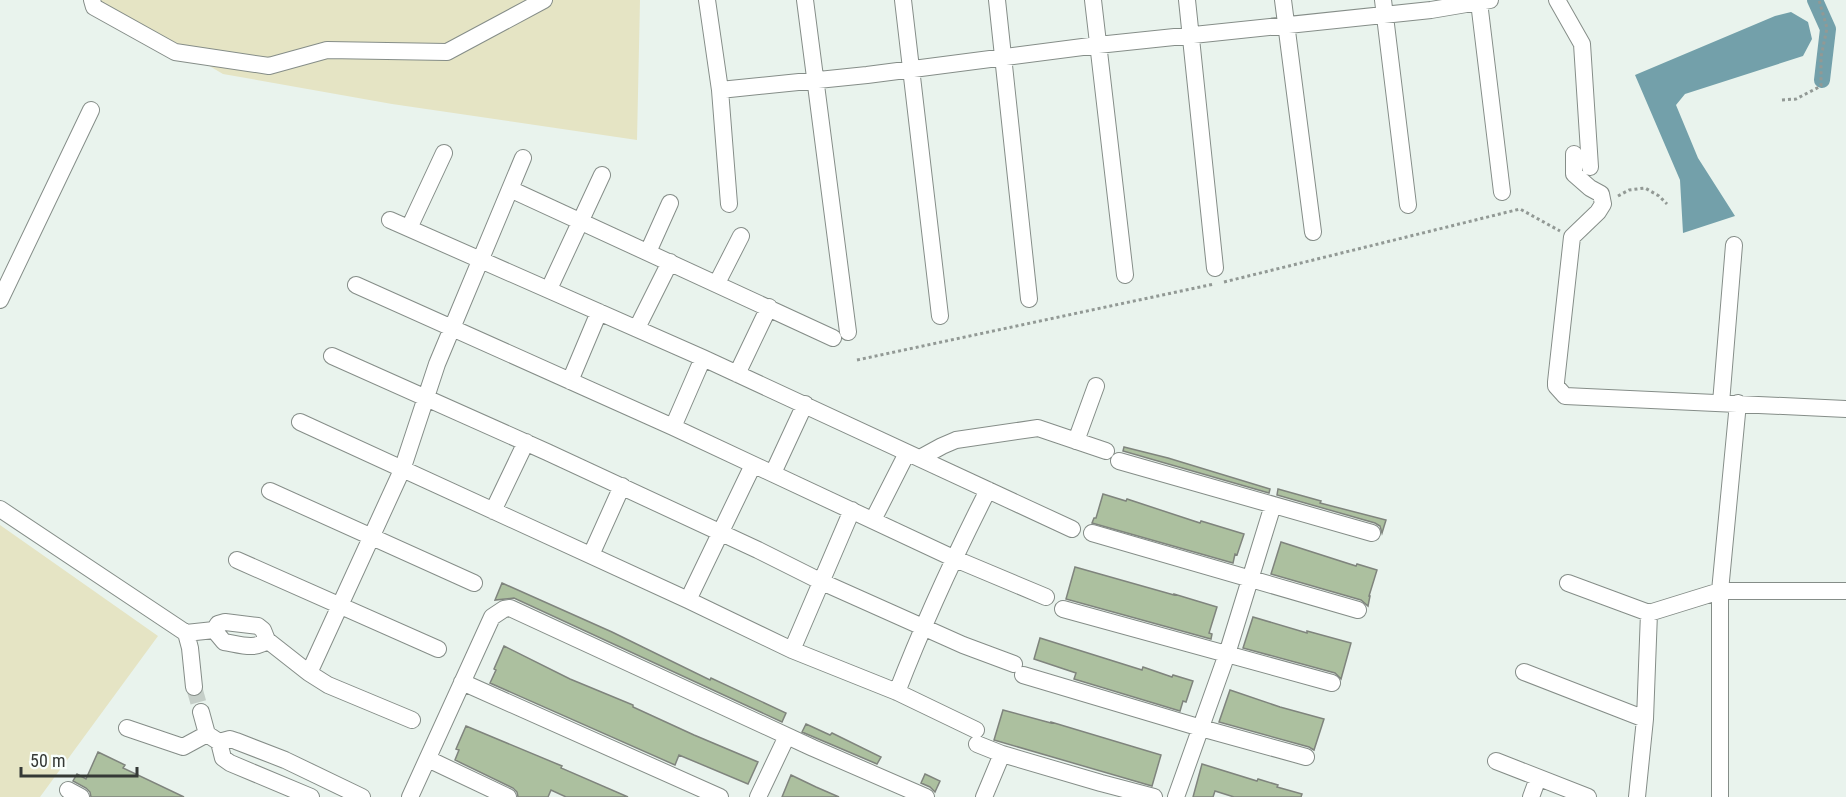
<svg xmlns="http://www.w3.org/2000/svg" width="1846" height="797" viewBox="0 0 1846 797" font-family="'Roboto Condensed',sans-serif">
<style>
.green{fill:#e5e4c4}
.water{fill:#73a0aa}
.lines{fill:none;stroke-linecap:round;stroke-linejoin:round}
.canal{stroke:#73a0aa;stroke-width:16}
.building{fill:#acc09f;stroke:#7f847d;stroke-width:1.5}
.minor-tunnel{stroke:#c5cec8;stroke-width:16;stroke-dasharray:16 8;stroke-linecap:butt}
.minor-casing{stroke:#858d88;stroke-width:18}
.path{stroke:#929995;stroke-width:3;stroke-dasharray:3 3;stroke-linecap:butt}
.minor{stroke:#fff;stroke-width:16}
</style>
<rect width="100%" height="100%" fill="#e9f3ed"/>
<!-- green -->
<path class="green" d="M97 0H640L637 140 392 104 223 74Z
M0 525 158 636 40 797H0Z"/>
<!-- water -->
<path class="water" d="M1791 12 1808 22 1812 39 1803 56 1685 94 1676 105 1698 158 1735 216 1683 233 1680 180 1635 75 1775 16Z"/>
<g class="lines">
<!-- canal -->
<path class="canal" d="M1815 0 1828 29 1822 80"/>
</g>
<!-- building -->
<path class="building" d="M1124 447 1168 458 1270 489 1269 493 1123 451Z
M1278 489 1321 501 1320 503 1386 520 1382 533 1380 526 1375 523 1277 495Z
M1103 494 1126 501 1127 499 1200 523 1201 521 1244 534 1237 555 1235 554 1233 563 1092 523 1094 518H1096Z
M1281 542 1356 566 1357 564 1377 570 1369 596H1370L1368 606 1361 600 1271 574Z
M1075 567 1174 595V594L1217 607 1209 633 1212 634 1211 639 1066 599Z
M502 583 612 632 710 680 711 678 786 713 782 722 514 598 495 600Z
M1253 617 1307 633V631L1351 643 1341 679 1335 673 1243 648Z
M1040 638 1142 670 1143 667 1172 677 1173 675 1193 681 1186 702 1183 701 1180 711 1074 679 1076 673 1034 659Z
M504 646 570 679 633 705V707L694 735 758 762 748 784 679 755 675 765 490 683 496 670 494 669Z
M1230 690 1280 707 1324 719 1314 750 1309 747 1219 722Z
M1003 710 1051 723V722L1161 755 1152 786 994 740Z
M806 724 830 735 832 733 881 757 877 764 802 732Z
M466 726 562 766 561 768 628 797H566L551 790 548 797H518L517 792 513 788 455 760 459 750 456 749Z
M98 752 125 765 123 768 184 797H91L90 792 86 788 73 781 77 774 86 779Z
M1202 764 1257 781 1258 779 1278 785 1277 787 1302 794 1301 797H1234L1215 791 1213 797H1193Z
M925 774 940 781 935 792 930 787 921 783Z
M791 775 816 787 839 797H782Z"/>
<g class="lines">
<!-- minor-tunnel -->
<path class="minor-tunnel" d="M194 687 201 712"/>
<!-- minor casing -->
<g class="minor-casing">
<path id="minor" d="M92 0 94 7 175 52 269 66 327 50 447 52 544 0
M707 0 720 90 729 204
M805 0 848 332
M903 0 940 316
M997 0 1029 299
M1093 0 1125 275
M1187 0 1215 268
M1283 0 1313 232
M1383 0 1408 205
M1557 0 1582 44 1590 167
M1479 2 1502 192
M720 90 867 75 1098 45 1431 10 1490 0
M1574 154V174L1590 188 1601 194 1603 204 1598 212 1572 237 1556 382V386L1565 396 1846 409
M510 189 833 338
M390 220 703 358 1072 529
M409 228 444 153
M648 252 670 203
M717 283 741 236
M356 285 673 427 953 558 1046 597
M549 289 602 175
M0 300 91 110
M637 328 670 262
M332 356 547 452 758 550 822 582 963 645 1014 664
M737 374 769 307
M570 381 599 312
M1721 403 1734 245
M300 422 688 600 792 650 897 692 976 730
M673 427 703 358
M1076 441 1096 386
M920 458 942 446 956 440 1038 428 1106 451
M1119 461 1372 533
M773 473 805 404
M270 491 474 583
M0 509 186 633 214 630 218 624 225 622 258 626 263 630 267 640 309 673 402 470 437 364 523 158
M493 511 526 442
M873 520 907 453
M1092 533 1358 610
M591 555 622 486
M237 560 438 649
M1568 583 1649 613
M688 600 753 465
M1063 609 1332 683
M214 630 224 642C238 644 256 651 267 640
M186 633 190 648 194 687
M792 650 852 510
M1524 672 1645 719
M309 673 328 685 412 720
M1023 675 1201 728 1306 757
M462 682 720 797
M897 692C924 622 954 557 988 490
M201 712 207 734 219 742 223 758 230 763 311 797
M127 728 183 747 207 734
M219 742 230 739 236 741 285 760 362 797
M977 744 1002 754
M428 759 508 797
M1496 761 1588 797
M68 790 81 797
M410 797 492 617 504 609 510 608 813 748 926 797
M758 797 787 736
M984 797 1002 754 1101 783 1154 797
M1176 797 1227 654 1273 505
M1531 797 1538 778
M1637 797 1645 719 1649 613 1720 591H1846
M1720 797V591L1738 403"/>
</g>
<!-- path -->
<path class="path" d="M1782 100 1796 99 1821 86V57L1827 28 1819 0
M1618 196 1629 190 1645 188 1659 196 1667 204
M1224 282 1520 209 1560 231
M857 360 1214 284"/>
<!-- minor -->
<use href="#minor" class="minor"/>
</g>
<!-- scale -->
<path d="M21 767v9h116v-9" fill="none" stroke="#353936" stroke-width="3"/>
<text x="30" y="767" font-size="18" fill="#353936" stroke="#f9fffc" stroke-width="4.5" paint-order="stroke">50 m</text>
</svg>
